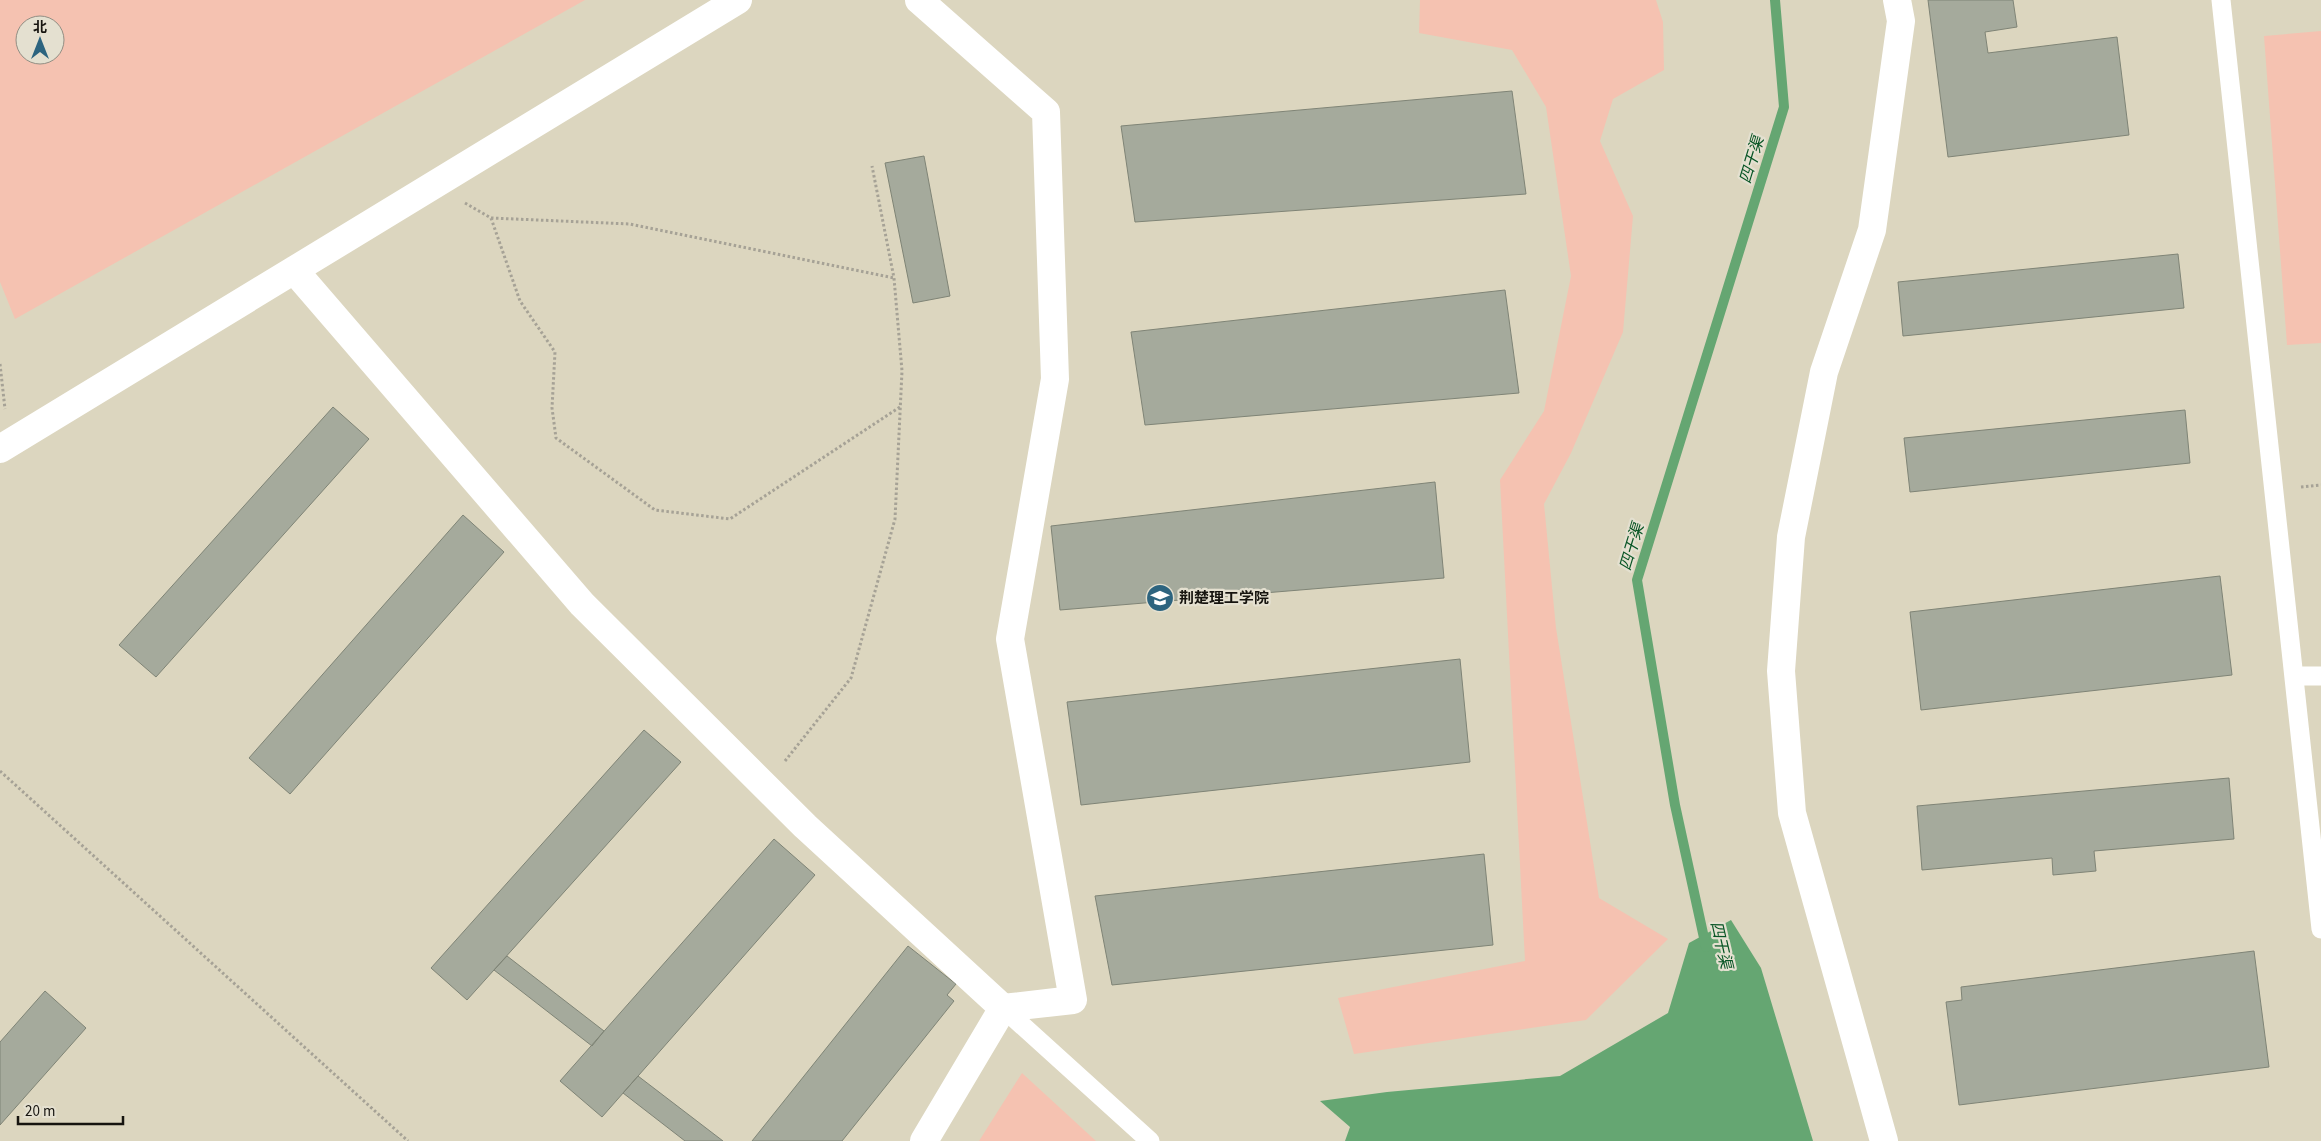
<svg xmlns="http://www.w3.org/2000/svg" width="2321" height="1141" viewBox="0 0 2321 1141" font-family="'Source Sans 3','Noto Sans SC',sans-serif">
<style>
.built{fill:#dcd6bf;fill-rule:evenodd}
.green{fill:#f5c2b1;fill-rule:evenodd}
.water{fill:#65a672}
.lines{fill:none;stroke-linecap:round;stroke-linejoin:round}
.stream{stroke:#65a672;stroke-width:10}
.building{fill:#a5aa9c;stroke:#7f8476}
.path{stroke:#a6a296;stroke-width:3;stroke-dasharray:2.5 2.5;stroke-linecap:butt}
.lane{stroke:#fff;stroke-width:19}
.street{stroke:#fff;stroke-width:28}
.labels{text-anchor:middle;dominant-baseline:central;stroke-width:4.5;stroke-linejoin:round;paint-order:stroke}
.poi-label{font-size:15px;font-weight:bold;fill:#16140f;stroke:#e4e0d0;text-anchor:start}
.water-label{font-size:16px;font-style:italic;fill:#085525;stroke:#e4e0d0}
</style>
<rect width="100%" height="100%" fill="#e4e0d0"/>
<!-- built -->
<path class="built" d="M0 0H2321V1141H0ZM25 25H55V55H25Z"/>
<!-- green -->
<path class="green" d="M0 0H585L15 319 0 282ZM25 25H55V55H25Z
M1420 0H1656L1663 22 1664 70 1613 99 1600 141 1633 216 1623 332 1571 453 1544 504 1556 628 1599 898 1668 939 1586 1020 1354 1054 1338 998 1525 961 1500 480 1544 411 1571 276 1546 107 1512 50 1419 33Z
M2321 31V343L2287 345 2264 36Z
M1022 1073 1096 1141H979Z"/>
<!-- water -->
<path class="water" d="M1731 920 1761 968 1813 1141H1345L1350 1127 1320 1101 1387 1092 1560 1076 1668 1013 1689 943Z"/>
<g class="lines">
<!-- stream -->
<path class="stream" d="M1706 947 1675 805 1637 580 1784 107 1775 0"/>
</g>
<!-- building -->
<path class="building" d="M1928 0H2013L2017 27 1985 32 1988 53 2117 37 2129 135 1948 157Z
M1512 91 1526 194 1135 222 1121 126Z
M924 156 950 296 913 303 885 163Z
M2178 254 2184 308 1903 336 1898 282Z
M1505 290 1519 393 1145 425 1131 332Z
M333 407 369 439 156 677 119 645Z
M2185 410 2190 463 1910 492 1904 438Z
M1435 482 1444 578 1060 610 1051 526Z
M463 515 504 552 290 794 249 758Z
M2220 576 2232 675 1921 710 1910 612Z
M1460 659 1470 762 1081 805 1067 702Z
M644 730 681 762 467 1000 431 968Z
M2229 778 2234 839 2094 851 2096 871 2053 875 2052 858 1922 870 1917 806Z
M774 839 815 875 602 1117 560 1081Z
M1484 854 1493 945 1112 985 1095 896Z
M908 946 956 984 947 995 954 1001 842 1141H752Z
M2254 951 2269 1067 1959 1105 1946 1002 1962 1000 1961 987Z
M507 956 604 1031 592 1046 494 970Z
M45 991 86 1028 0 1125V1042Z
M638 1076 723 1141H685L623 1093Z"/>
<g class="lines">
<!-- path -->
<path class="path" d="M465 203 491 218 630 224 894 278
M491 218 520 301 555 352 552 408 556 438 655 510 730 519 900 407
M0 364 5 409
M2301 487 2321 485
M785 761 851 678 895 519 902 371 894 278 872 166
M0 771 408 1141"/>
<!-- lane -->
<path class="lane" d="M2221 0 2321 929
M2294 676H2321
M1003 1008 1150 1141"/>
<!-- street -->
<path class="street" d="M919 0 1046 112 1055 379 1010 639 1073 1000 1003 1008 924 1141
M294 270 582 604 805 826 1003 1008
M0 449 738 0
M1884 1141 1792 813 1781 671 1791 537 1824 372 1872 230 1901 21 1897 0"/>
</g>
<!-- icons -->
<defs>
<g id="university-disc" transform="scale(1.4375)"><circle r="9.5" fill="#2d647f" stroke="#e4e0d0"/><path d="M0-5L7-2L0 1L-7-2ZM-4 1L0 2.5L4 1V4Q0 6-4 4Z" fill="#fff"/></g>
</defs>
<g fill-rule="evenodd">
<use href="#university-disc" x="1160" y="598"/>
</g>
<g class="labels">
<!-- poi labels -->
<g class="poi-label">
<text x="1179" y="598">荆楚理工学院</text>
</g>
<!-- water labels -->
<g class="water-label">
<text transform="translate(1752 160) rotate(-73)">四干渠</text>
<text transform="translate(1632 547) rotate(-73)">四干渠</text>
<text transform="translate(1721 945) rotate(77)">四干渠</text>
</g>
</g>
<!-- north arrow -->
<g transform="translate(40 40)"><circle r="24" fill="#e4e0d0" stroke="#928e83"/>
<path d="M0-4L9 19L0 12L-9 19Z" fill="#2d647f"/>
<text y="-8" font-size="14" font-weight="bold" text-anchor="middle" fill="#16140f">北</text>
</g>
<!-- scale -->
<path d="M18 1116v8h105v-8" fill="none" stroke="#16140f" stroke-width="2.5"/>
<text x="25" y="1116" font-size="15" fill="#16140f" stroke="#e4e0d0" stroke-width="4" paint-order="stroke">20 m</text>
</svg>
